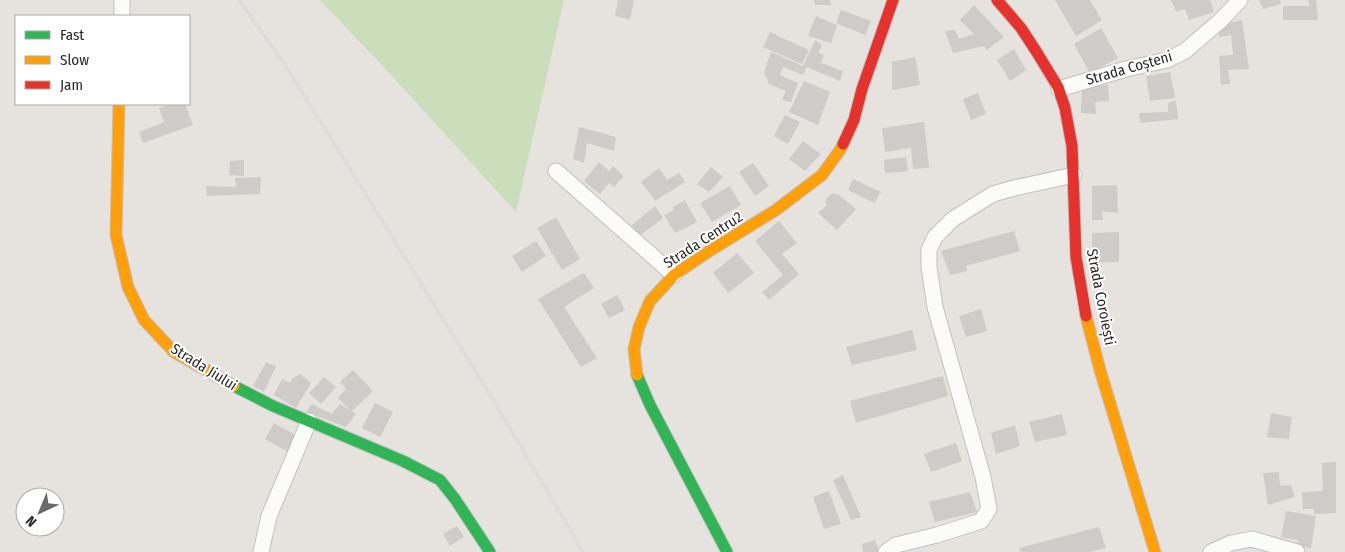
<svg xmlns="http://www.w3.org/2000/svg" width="1345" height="552" viewBox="0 0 1345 552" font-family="'Fira Sans Condensed',sans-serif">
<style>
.green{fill:#cadebb}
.building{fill:#cecbc8}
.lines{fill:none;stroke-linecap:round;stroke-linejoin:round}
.street-casing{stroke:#c1c0c0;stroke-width:17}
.fast-casing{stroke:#c1c0c0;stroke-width:13}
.slow-casing{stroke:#c1c0c0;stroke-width:13}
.jam-casing{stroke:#c1c0c0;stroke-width:13}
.street{stroke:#fbfbfa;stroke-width:15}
.fast{stroke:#30b455;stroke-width:11}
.slow{stroke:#ff9f0a;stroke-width:11}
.jam{stroke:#e5322d;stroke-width:11}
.rail{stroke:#ddddde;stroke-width:4}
.labels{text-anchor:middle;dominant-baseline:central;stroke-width:4;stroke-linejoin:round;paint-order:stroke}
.street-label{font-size:15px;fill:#292929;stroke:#fff}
</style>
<rect width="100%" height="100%" fill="#e6e3df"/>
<!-- green -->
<path class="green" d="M320 0H564L516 212 392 76Z"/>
<!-- building -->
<path class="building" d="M618 0H634L630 20 615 16Z
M814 0H830L831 5H815Z
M1055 0H1090L1102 20 1076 36Z
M1171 0H1210L1214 12 1189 20 1185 9 1176 12Z
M1259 0H1280L1281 4 1263 9Z
M1308 0H1316L1318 20H1283V6H1309Z
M974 5 1004 37 987 50 984 46 953 53 945 31 955 30 959 39 974 34 960 20Z
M841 10 871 21 865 35 836 23Z
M816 16 837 25 831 43 808 36Z
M1242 20 1249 69 1228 70 1230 84 1221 85 1219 56 1233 55 1231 35 1219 37V25Z
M1101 28 1118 58 1090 73 1074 44Z
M770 32 809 50 802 64 763 47Z
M815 40 822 45 818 52 824 55 821 63 843 71 840 81 807 67 803 75 783 67 780 75 798 83 791 102 782 100 786 91 769 84 764 72 771 52 803 66Z
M1014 49 1026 70 1010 81 997 60Z
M915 57 920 85 892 90V62Z
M1170 72 1175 98 1150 101 1146 76Z
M804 81 830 92 818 125 789 112Z
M1108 85 1109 101 1095 102 1096 114 1081 113 1082 87Z
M978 93 986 114 971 120 963 99Z
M1176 101 1178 119 1140 123 1139 113 1168 112V103Z
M171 104H185L193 125 143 143 139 132 164 122 159 108Z
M785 115 800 122 788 144 774 136Z
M924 122 929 168 913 169 911 148 885 152 882 128Z
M579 127 616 137 614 151 587 143 584 163 573 159Z
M803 141 821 154 805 171 789 159Z
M906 157 908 171 885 173 884 160Z
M244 160V176L229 175 230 161Z
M599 162 609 171 613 166 624 176 614 187 609 183 600 194 584 181Z
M753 163 769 186 755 196 739 172Z
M711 167 723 177 709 192 697 184Z
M659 168 667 180 679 173 685 182 655 201 641 182Z
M261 177 260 194 207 196 206 186 236 187 235 178Z
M853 179 881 192 874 203 848 190Z
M1117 185 1118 213 1102 211 1103 220H1092V186Z
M730 186 741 205 712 222 700 203Z
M833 193 839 195 856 209 837 230 818 213 827 205 825 202 827 197Z
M685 200 697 222 675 233 664 215 674 210 673 207Z
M655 206 663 218 639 236 632 225Z
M556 217 580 259 562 270 537 228Z
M779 221 797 243 782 254 799 274 769 300 762 292 783 275 755 241Z
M1014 231 1020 251 966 266 967 271 950 275 941 251Z
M1119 232V262L1092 263V233Z
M536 241 546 256 522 272 512 256Z
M737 253 754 273 728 293 713 273Z
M584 273 594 288 564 307 597 358 581 367 538 299Z
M617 295 625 310 609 318 601 304Z
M981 309 987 331 966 337 959 316Z
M912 330 917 350 852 365 846 347Z
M266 362 276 366 264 392 253 386Z
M353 370 373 391 352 411 356 414 346 427 306 412 312 404 332 414 340 404 350 410 338 398 346 389 340 382Z
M300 374 311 383 296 408 274 395 282 379 290 383 292 379Z
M943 376 948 396 856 423 850 401Z
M324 377 336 387 321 404 309 393Z
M375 403 393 412 380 437 362 428Z
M1271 413 1292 417 1289 439 1267 437Z
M1062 414 1067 435 1035 442 1029 422Z
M274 423 297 436 290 453 265 439Z
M1015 425 1020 446 996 454 991 433Z
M956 443 962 461 931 472 924 454Z
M1336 462V513L1314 514V509H1303L1302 492 1323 491 1322 463Z
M1279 472 1280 486 1291 485 1295 497 1268 505 1263 473Z
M843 475 861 517 851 520 833 480Z
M829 491 841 524 824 529 813 497Z
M970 492 977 512 935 522 929 502Z
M1286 511 1316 516 1311 548 1296 546 1298 540 1281 537Z
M457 526 464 537 450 546 443 534Z
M1099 527 1106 548 1090 552H1020L1019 548Z
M875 540 879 552H863L862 544Z"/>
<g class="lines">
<!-- street casing -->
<g class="street-casing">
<path id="street" d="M122 16V0
M1059 89 1126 69 1167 60 1185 51 1220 21 1240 0
M556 171 674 275
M261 552 269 516 309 421
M886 552 896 545 937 535 981 521 989 509 983 477 935 307 929 267V250L935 237 953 219 993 194 1014 188 1074 175
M1211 552 1231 543 1252 539 1297 552"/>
</g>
<!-- fast casing -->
<g class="fast-casing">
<path id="fast" d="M637 375 650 405 727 552
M234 386 273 406 403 461 440 480 455 499 490 552"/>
</g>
<!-- slow casing -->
<g class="slow-casing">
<path id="slow" d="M119 104 116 235 128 287 144 320 174 352 234 386
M1086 316 1100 370 1155 552
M637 375 634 349 639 327 650 301 674 275 708 252 776 210 822 175 840 150 843 144"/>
</g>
<!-- jam casing -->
<g class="jam-casing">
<path id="jam" d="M997 0 1021 28 1036 51 1058 87 1065 108 1072 146 1076 257 1086 316
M843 144 854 120 862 89 893 0"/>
</g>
<!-- street -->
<use href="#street" class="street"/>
<!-- fast -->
<use href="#fast" class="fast"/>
<!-- slow -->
<use href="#slow" class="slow"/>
<!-- jam -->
<use href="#jam" class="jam"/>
<!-- rail -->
<path class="rail" d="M239 0 283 62 337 148 495 403 583 552"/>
</g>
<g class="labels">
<!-- street labels -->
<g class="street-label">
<text transform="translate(1129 68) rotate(-16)">Strada Coșteni</text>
<text transform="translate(703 240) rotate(-33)">Strada Centru2</text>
<text transform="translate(1101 297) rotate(79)">Strada Coroiești</text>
<text transform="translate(204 367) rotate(32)">Strada Jiului</text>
</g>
</g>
<!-- legend -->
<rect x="15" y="15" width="175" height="90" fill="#ffffff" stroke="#a9a9a9"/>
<rect x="25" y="31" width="25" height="8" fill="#30b455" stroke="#a9a9a9"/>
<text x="60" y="40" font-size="15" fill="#292929">Fast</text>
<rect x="25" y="56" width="25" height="8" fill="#ff9f0a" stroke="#a9a9a9"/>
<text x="60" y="65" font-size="15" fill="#292929">Slow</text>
<rect x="25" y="81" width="25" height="8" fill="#e5322d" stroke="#a9a9a9"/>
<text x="60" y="90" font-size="15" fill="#292929">Jam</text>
<!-- north arrow -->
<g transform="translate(40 512) rotate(224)"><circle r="24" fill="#ffffff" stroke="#a9a9a9"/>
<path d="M0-4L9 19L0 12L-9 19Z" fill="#6b6a69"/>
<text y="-8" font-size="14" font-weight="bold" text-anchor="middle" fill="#292929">N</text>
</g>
</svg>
